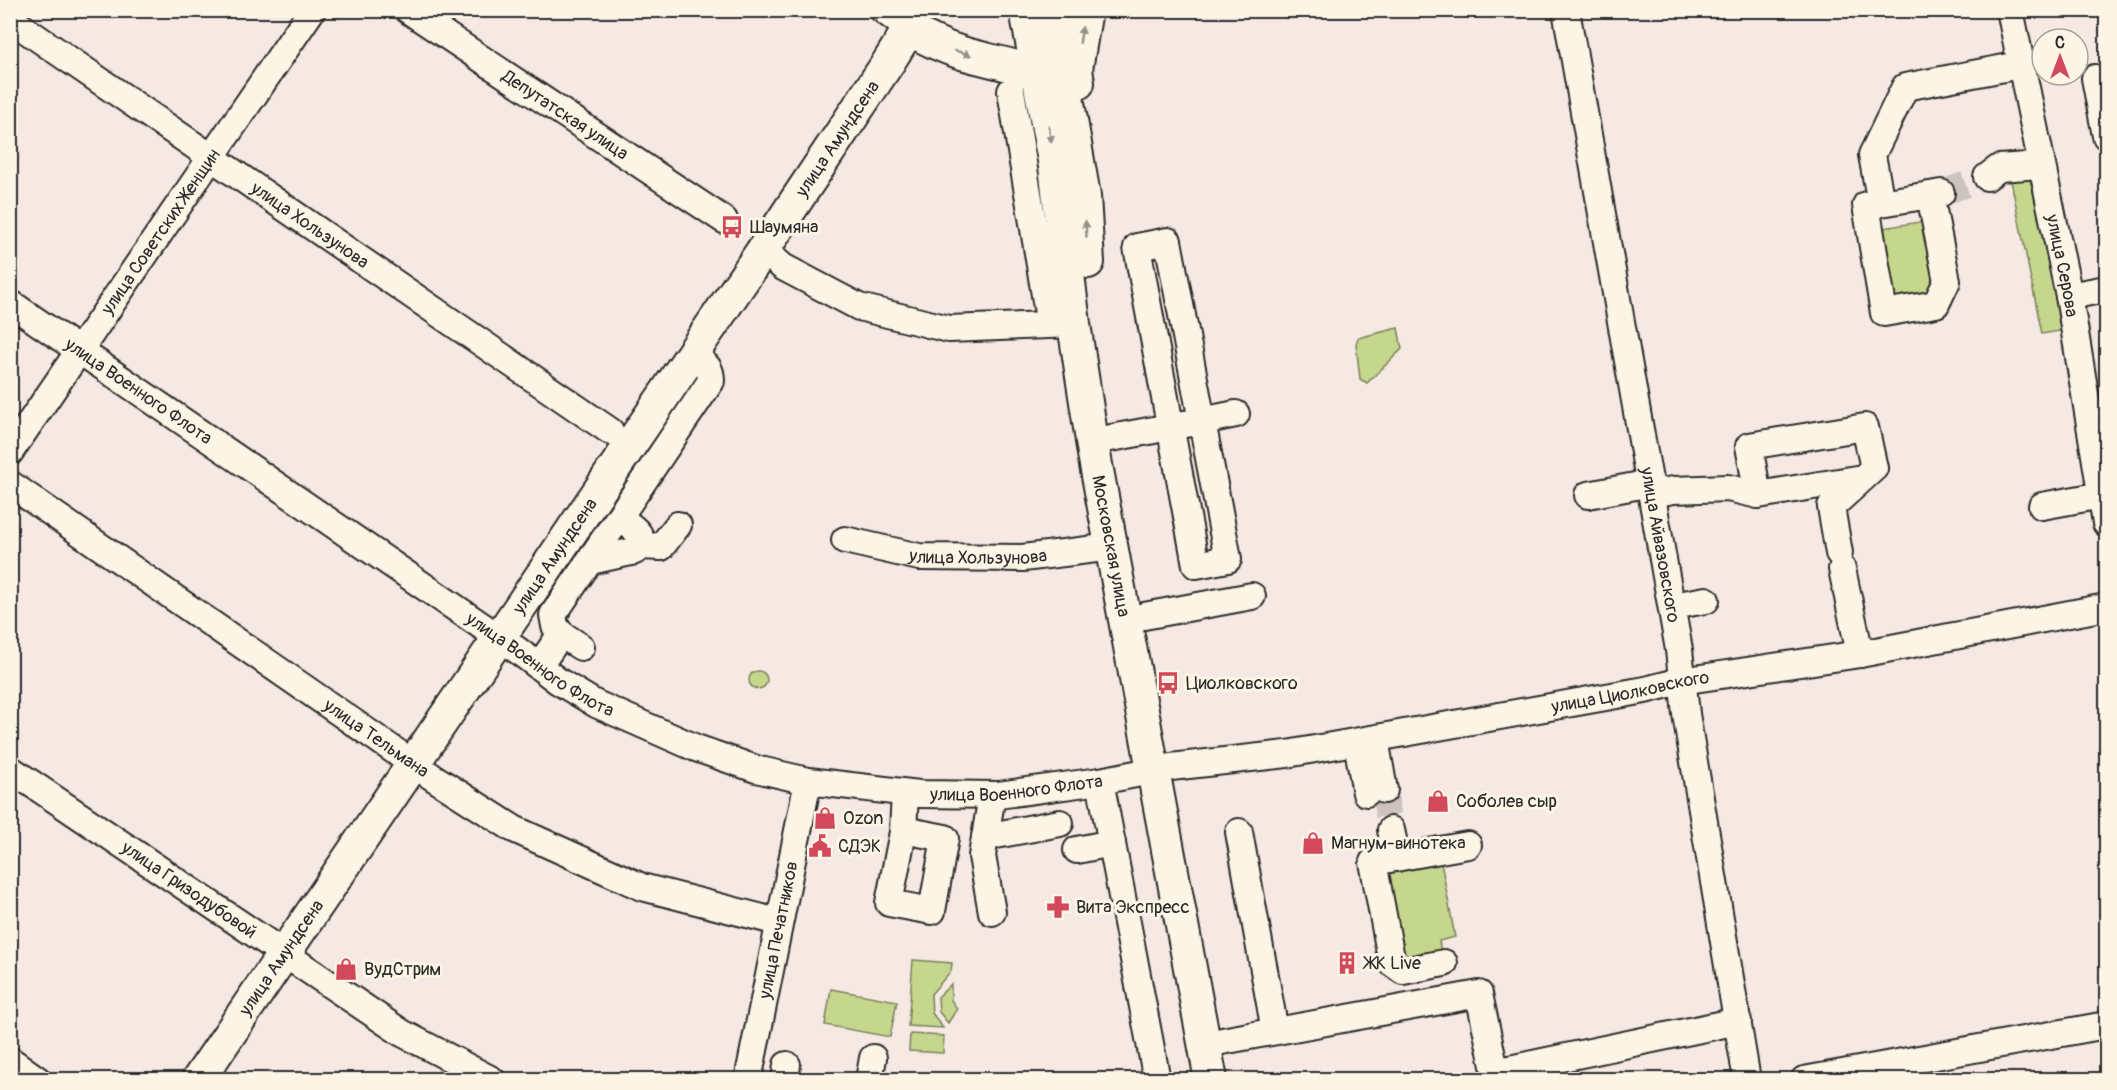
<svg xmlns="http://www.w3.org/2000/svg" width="2117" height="1090" viewBox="0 0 2117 1090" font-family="Pangolin,sans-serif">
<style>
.green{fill:#c5d78c;stroke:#78815c;stroke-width:1.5}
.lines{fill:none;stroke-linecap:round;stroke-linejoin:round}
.minor-tunnel{stroke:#cdc2be;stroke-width:26;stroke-dasharray:26 13;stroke-linecap:butt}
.minor-casing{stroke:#2b2b2b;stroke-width:30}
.major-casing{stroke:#2b2b2b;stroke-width:36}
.minor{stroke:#fcf5e5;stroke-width:26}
.major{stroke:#fcf5e5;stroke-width:32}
.oneway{fill:#949088}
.labels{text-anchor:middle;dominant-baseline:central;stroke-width:6;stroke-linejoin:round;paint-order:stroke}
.street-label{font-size:18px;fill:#2b2b2b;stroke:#fcf5e5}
.poi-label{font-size:18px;fill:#2b2b2b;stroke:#fcf5e5;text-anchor:start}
</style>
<rect width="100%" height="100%" fill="#f6e8e3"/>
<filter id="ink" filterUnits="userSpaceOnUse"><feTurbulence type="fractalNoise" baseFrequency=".0167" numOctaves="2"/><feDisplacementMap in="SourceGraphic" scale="12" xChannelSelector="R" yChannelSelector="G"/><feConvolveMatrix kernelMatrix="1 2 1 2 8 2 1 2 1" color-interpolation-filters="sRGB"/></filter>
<g filter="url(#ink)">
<!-- green -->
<path class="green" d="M2020 175 2034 180 2066 330 2042 334 2010 176Z
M1925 221 1935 276 1927 293 1889 300 1877 229Z
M1398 328 1402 349 1367 383 1360 379 1356 344 1358 338Z
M749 680a9 9 0 1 1 18 0a9 9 0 1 1-18 0Z
M1441 862 1455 937 1439 941 1442 958 1405 965 1388 872Z
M913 960 952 963 951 971 931 994 932 1013 943 1028 908 1026Z
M951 984V1000L957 1009 948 1023 939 1012 938 997Z
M831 989 897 1001 890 1037 825 1025Z
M910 1034 944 1036 943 1053 909 1051Z"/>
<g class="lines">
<!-- minor-tunnel -->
<path class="minor-tunnel" d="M1941 193 1987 177
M1384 790 1391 830"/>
<!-- minor casing -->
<g class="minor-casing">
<g id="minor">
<path id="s1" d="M408 10 724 220"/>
<path d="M883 10 909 29"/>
<path id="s2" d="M1566 10 1679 650 1686 714 1747 1080"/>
<path id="s3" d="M2010 10 2069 296 2106 523"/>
<path id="s4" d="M10 19 610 431"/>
<path d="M2095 78 2106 136"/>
<path d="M1011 91 1048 313"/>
<path d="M1987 177 1999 168 2041 165"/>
<path d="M1941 193 1930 195 1947 281 1936 304 1884 313 1866 205 1881 203 1872 155 1905 87 2020 65"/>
<path d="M1881 203 1930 195"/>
<path d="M763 250 783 267 859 307 949 329 1074 324"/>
<path d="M2069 296 2106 289"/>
<path id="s5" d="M10 303 517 650 558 681 596 704 696 748 756 769 808 781 919 794 998 795 1100 781 1171 767 1287 754 1645 690 1681 681 1860 654 2106 607"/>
<path d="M1111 438 1154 430C1170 426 1186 424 1202 421L1228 559 1196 565 1137 247 1168 241 1202 421 1236 414"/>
<path id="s6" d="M10 452 312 10"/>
<path id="s7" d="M10 484 431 776 514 829 642 887 778 922"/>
<path d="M1653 494 1673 490 1728 488 1758 495"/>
<path d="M1588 495 1651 483"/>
<path d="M2042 506 2102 495"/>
<path id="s8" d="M845 540 919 557 1023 558 1112 547"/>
<path d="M640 546 661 547 678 525"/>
<path d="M1839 553 1831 507 1874 468 1865 427 1749 446 1758 495 1863 478"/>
<path d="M590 561 635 551C650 536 631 526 619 518"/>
<path d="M1842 569 1860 654"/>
<path d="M1672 606 1706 600"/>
<path d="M1144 616 1252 596"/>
<path d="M561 634 581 647"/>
<path d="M539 666 561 634 555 626 553 615 711 381C711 365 704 364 692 355"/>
<path d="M1375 739 1384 790"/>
<path d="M1357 742 1366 793"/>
<path id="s9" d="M10 769 402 1033 492 1080"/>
<path d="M1100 781 1157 1080"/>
<path d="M992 795 982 856 992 912"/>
<path d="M903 830 945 838 932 911 889 903 903 832 905 793"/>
<path d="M1391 830 1397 858"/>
<path d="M1239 832 1275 1031"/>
<path d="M985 837 1060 823"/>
<path d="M1077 850 1112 843"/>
<path d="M1444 963 1403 971 1392 963 1373 862 1468 845"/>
<path d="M1222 1041 1479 994 1497 1080"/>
<path d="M10 1060 38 1080"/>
<path d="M1495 1072 1738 1021"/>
<path id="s10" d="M748 1080 808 781"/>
<path d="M785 1080 787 1065"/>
<path d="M869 1080 873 1058"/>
<path d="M1804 1080 2106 1025"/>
</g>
</g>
<!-- major casing -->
<g class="major-casing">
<g id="major">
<path id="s11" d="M1026 10 1055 166 1074 324 1094 454 1211 1080"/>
<path d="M1052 10 1084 196 1088 262"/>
<path d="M909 29C926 39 943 47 962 53 988 61 1015 64 1039 76"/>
<path d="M1078 83 1076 69 1086 10"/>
<path id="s12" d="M198 1080 763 250 888 63 909 29 918 10"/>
</g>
</g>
<!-- minor -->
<use href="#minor" class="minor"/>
<!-- major -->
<use href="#major" class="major"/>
</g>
<!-- one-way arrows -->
<defs><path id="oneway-solid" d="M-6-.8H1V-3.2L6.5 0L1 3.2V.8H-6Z" transform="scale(1.5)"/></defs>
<g class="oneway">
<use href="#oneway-solid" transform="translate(1081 35) rotate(-81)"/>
<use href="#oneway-solid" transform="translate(963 53) rotate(17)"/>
<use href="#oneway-solid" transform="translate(1050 134) rotate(80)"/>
<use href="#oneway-solid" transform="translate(1086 229) rotate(-94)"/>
</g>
</g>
<!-- icons -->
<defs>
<g id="bus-bare" transform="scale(1.8)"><path d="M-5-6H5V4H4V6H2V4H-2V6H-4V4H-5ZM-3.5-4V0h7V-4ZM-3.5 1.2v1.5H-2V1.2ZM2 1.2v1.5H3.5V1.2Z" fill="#d1495b" stroke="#fcf5e5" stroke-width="2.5" paint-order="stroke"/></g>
<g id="shop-bare" transform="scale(1.8)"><path d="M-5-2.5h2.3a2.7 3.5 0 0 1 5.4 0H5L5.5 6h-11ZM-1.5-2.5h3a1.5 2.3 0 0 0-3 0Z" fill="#d1495b" stroke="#fcf5e5" stroke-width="2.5" paint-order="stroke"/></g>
<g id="civic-bare" transform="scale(1.8)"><path d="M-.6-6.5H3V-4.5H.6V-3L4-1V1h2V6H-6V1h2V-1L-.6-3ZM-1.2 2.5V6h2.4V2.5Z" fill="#d1495b" stroke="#fcf5e5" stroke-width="2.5" paint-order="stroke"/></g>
<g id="pharmacy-bare" transform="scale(1.8)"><path d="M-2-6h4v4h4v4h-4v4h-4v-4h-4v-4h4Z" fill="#d1495b" stroke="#fcf5e5" stroke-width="2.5" paint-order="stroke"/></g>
<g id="building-bare" transform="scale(1.8)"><path d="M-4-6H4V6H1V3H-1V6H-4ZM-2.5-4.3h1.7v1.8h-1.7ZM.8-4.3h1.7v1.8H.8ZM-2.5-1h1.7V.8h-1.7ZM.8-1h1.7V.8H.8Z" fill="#d1495b" stroke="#fcf5e5" stroke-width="2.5" paint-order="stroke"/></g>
</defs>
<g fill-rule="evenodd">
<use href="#bus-bare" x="732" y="227"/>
<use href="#bus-bare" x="1168" y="683"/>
<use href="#shop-bare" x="1438" y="801"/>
<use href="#shop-bare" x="825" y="818"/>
<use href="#shop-bare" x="1313" y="843"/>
<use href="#civic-bare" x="820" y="846"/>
<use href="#pharmacy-bare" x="1058" y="907"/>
<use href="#building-bare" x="1347" y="963"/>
<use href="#shop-bare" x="346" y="969"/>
</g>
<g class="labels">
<!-- street labels -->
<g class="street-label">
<text stroke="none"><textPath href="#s1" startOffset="189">Депутатская улица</textPath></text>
<text stroke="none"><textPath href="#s12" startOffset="1138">улица Амундсена</textPath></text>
<text stroke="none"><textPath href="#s4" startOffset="364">улица Хользунова</textPath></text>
<text stroke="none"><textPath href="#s6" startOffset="267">улица Советских Женщин</textPath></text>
<text stroke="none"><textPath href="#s3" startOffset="261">улица Серова</textPath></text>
<text stroke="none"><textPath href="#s5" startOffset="156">улица Военного Флота</textPath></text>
<text stroke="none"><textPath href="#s2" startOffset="543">улица Айвазовского</textPath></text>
<text stroke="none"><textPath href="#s11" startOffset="543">Московская улица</textPath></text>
<text stroke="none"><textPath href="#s8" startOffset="135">улица Хользунова</textPath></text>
<text stroke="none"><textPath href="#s12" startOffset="634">улица Амундсена</textPath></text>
<text stroke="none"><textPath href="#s5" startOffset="642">улица Военного Флота</textPath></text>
<text stroke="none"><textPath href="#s5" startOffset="1768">улица Циолковского</textPath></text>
<text stroke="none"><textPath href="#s7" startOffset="446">улица Тельмана</textPath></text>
<text stroke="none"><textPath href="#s5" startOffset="1146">улица Военного Флота</textPath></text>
<text stroke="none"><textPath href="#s9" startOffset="216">улица Гризодубовой</textPath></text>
<text stroke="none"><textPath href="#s10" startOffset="153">улица Печатников</textPath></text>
<text stroke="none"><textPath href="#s12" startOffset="148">улица Амундсена</textPath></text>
</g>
<!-- poi labels -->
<g class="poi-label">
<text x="750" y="227">Шаумяна</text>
<text x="1186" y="683">Циолковского</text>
<text x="1456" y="801">Соболев сыр</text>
<text x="843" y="818">Ozon</text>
<text x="1331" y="843">Магнум-винотека</text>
<text x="838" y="846">СДЭК</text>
<text x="1076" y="907">Вита Экспресс</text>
<text x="1365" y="963">ЖК Live</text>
<text x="364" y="969">ВудСтрим</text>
</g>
</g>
<!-- margin -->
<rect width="2117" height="1090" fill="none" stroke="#fcf5e5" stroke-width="36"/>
<rect x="18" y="18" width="2081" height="1054" fill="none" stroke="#2b2b2b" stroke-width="2" filter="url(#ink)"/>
<!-- north arrow -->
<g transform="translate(2060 57)"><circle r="28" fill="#fcf5e5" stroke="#a8a49b" stroke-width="1.5"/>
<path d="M0-4.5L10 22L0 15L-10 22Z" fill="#d1495b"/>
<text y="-9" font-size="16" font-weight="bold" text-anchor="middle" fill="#2b2b2b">С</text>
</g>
</svg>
